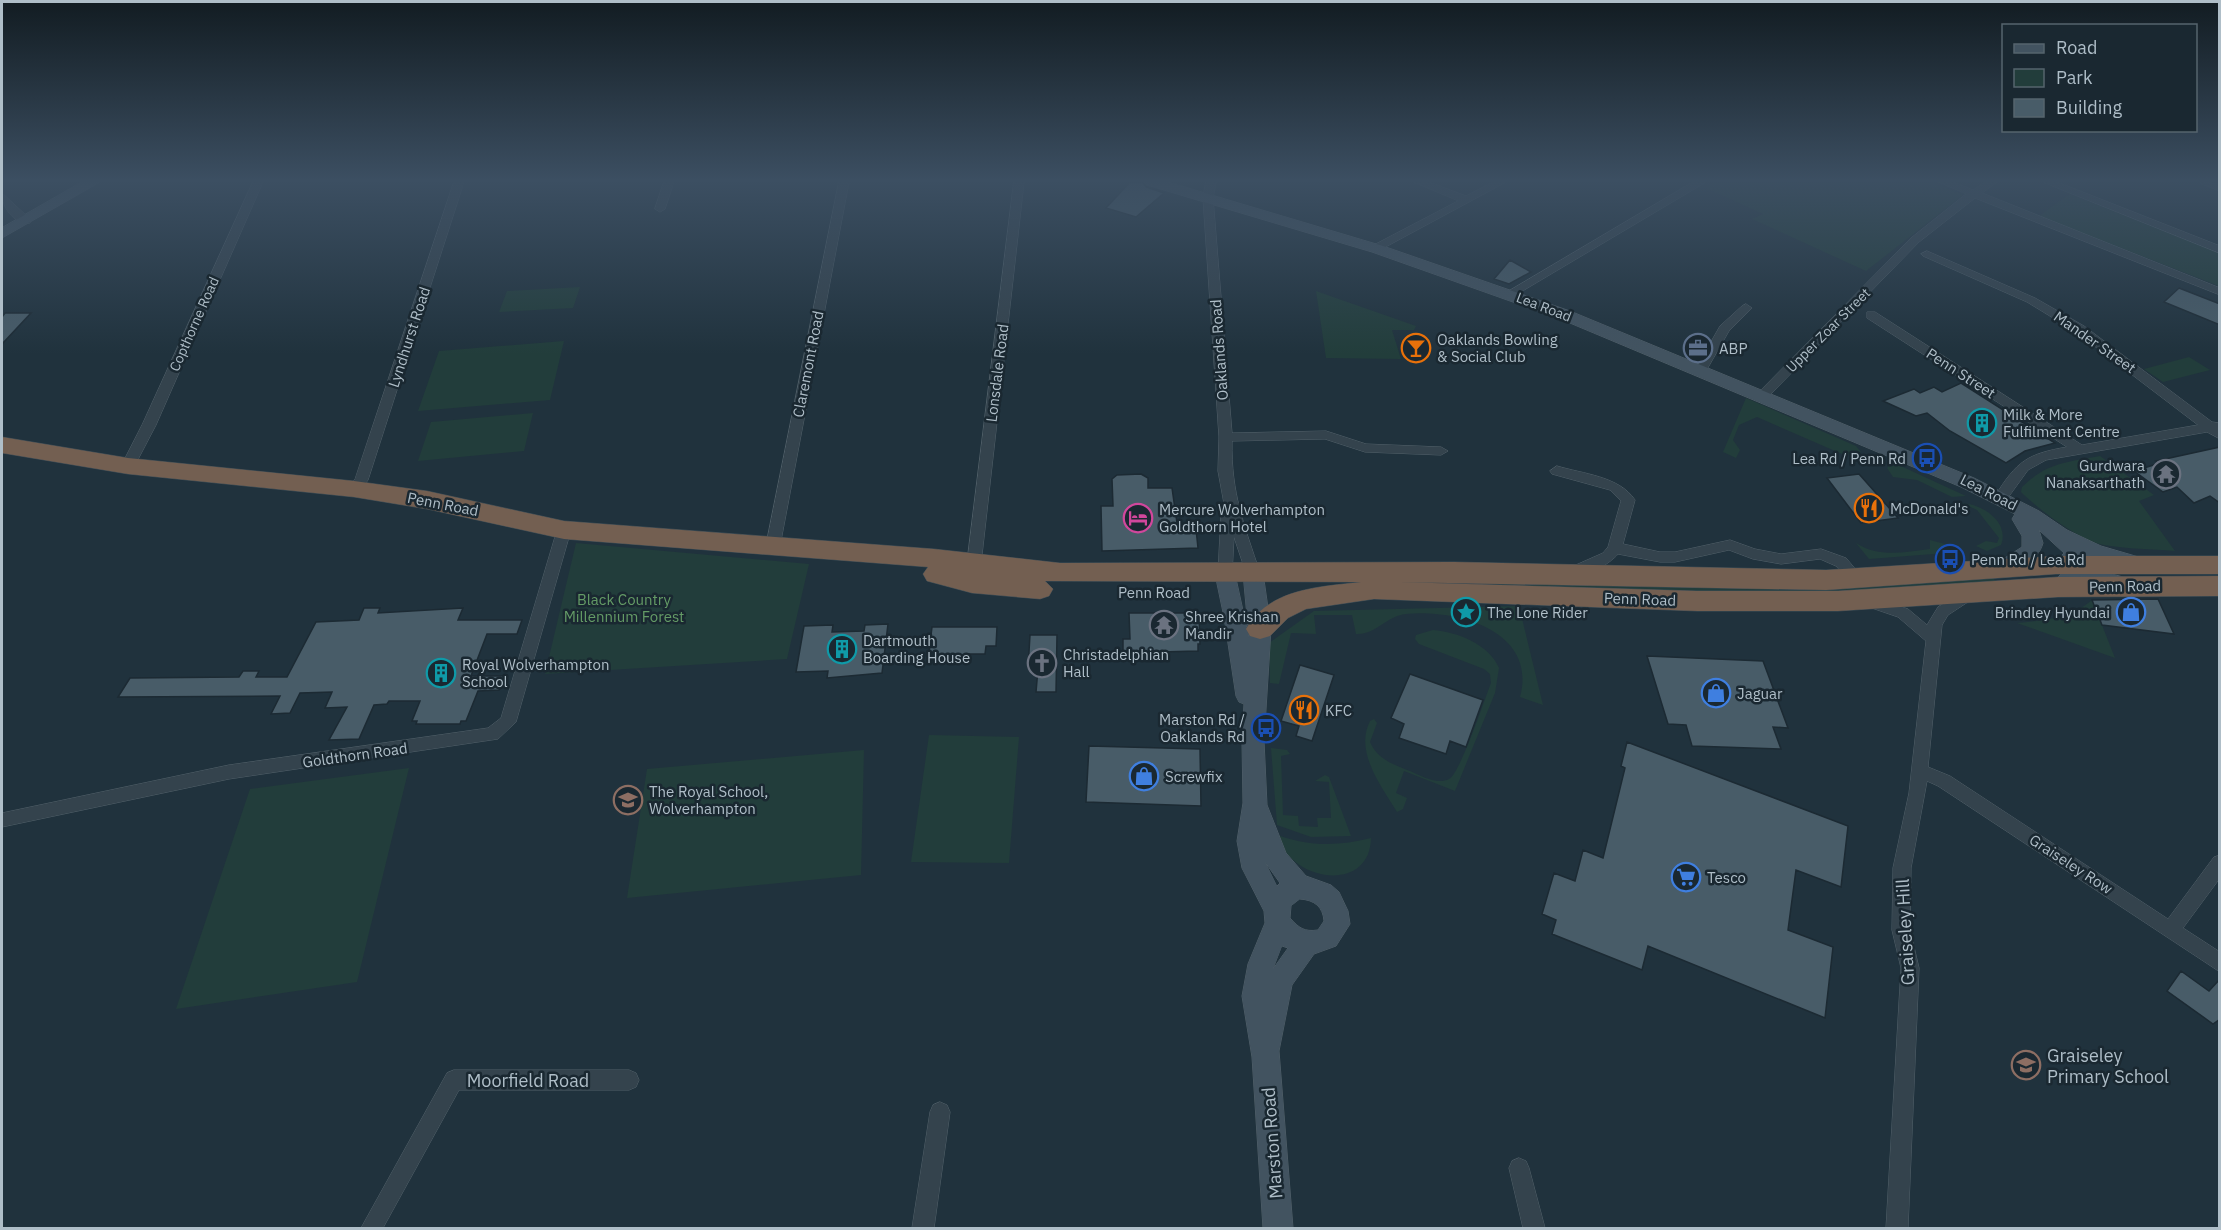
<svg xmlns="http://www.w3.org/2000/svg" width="2221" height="1230" viewBox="0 0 2221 1230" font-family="'IBM Plex Sans',sans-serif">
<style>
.green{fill:#223d3b}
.building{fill:#485c68;stroke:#1c2a33;stroke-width:1.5}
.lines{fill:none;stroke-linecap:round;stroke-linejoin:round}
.street-casing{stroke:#52616a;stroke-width:1}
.secondary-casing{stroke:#52616a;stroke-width:1}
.highway-casing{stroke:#3f4e57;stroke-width:1}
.street{fill:#34434d;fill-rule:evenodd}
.secondary{fill:#425360;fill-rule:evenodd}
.highway{fill:#735f51;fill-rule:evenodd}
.labels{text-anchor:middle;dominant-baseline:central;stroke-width:5;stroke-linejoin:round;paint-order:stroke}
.far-street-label{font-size:14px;fill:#afbec8;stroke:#1a2831}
.street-label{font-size:15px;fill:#afbec8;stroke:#1a2831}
.poi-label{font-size:15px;fill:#afbec8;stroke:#1a2831;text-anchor:start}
.park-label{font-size:15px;fill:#649b66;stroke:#1a2831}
.near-street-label{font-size:18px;fill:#afbec8;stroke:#1a2831}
.near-poi-label{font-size:18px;fill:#afbec8;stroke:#1a2831;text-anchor:start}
</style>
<rect width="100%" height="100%" fill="#20323d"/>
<!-- green -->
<path class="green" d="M1715 182H1932L1963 195 1866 271 1752 219 1763 214 1706 188Z
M2070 194 2219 253V286L2039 216Z
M580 287 573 308 499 312 507 291Z
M1316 291 1416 326 1414 330H1392L1401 359 1326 358Z
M564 341 550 400 418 411 439 351Z
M2189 357 2210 370 2163 382 2144 369Z
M1746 398 1856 446 1861 452 1852 455 1842 454 1757 417 1739 425 1733 440 1740 450 1736 458 1723 452Z
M533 413 524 451 418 461 431 422Z
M2100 456 2154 495 2139 501 2175 551C2151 549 2127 549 2104 545 2080 541 2038 509 2021 492L2022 487C2046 463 2067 462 2100 456Z
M1892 462 1966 496 1952 497 1917 480 1893 477 1887 468Z
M1962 503C1982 504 2010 522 2001 545L1987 551 1976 546 1986 541 1997 543 1999 538 1977 510Z
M1930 540 1956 547 1959 552 1869 559 1856 543C1879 558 1904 552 1930 549Z
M576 543 809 564 787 659 545 674Z
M1993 578 1998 583 1855 592 1680 593 1480 584 1479 579 1804 589Z
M2092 600 2115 658 2017 623C2045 620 2070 619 2092 600Z
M1519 606 1543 705 1520 697C1538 631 1457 609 1406 614 1386 616 1376 635 1356 634L1352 615H1314L1316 634 1291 633 1279 684 1270 683 1269 643 1314 611Z
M1433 630C1457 632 1489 644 1499 668L1495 693 1455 791 1404 771 1396 793 1407 798 1403 809 1397 812C1382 787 1354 752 1370 721L1374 719 1377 723 1370 742C1377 759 1394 765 1410 771 1421 776 1437 785 1449 779 1460 774 1485 698 1491 683L1490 674 1484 669 1419 644 1415 639 1416 635Z
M929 735 1019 737 1009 863 911 862Z
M1271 748 1287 750 1290 754 1281 756 1283 815 1298 816 1299 826 1318 827 1317 818H1331L1329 782 1315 781 1325 775 1329 777 1351 836 1311 837 1277 825Z
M864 750 861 875 627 898 647 769Z
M409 768 357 982 176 1009 250 789Z
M1278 835C1308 847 1340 846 1371 838 1370 895 1288 881 1278 835Z"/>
<!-- building -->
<path class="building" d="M1130 182H1143L1146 187 1164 193 1136 217 1106 208Z
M1510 260 1531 272 1509 284 1494 279Z
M2179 288 2220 304V325L2164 302Z
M5 313H31L2 344V317Z
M1961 383 2055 443 2025 451 2006 463 1950 431 1927 413 1916 416 1883 401 1914 389 1920 393 1934 387 1942 392Z
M2220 447V503L2210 496 2194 503 2177 487 2163 492 2134 471 2160 463 2156 461Z
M1141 474 1148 478V488H1172L1178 530 1196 529 1198 548 1102 551 1101 506H1113L1112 479 1117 475Z
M1859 474 1898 518 1861 523 1827 478Z
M2158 599 2174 634 2102 625 2092 600Z
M364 608H380L378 613 463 608 458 620H522L517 634H487L471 676H505L499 690 478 691 466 721H461L460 724H416L417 721H412L420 701H389L387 704 374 705 359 739 329 740 347 707 325 708 332 692 300 693 290 713 271 714 280 696 118 697 130 678 239 677 243 671H259L256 677H287L316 622 359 620Z
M1129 613H1199L1200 644H1198V651L1123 653V639H1130Z
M888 624 882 673 827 678 828 671 796 672 804 626 833 625 832 632 864 631 865 625Z
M932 627H997L996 646H986L985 654H967L966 658H937L938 652H929Z
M1030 635H1057L1056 692H1036L1038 669 1028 668Z
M1647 656 1763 661 1788 728 1773 727 1781 749 1692 746 1686 725 1668 724Z
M1300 665 1334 675 1312 741 1296 736 1299 726 1281 721Z
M1410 674 1483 700 1466 747 1450 741 1446 754 1399 738 1404 724 1391 718Z
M1627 742 1848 826 1841 887 1796 870 1788 930 1833 947 1825 1018 1648 946 1642 970 1552 934 1556 920 1542 914 1554 873 1575 881 1583 850 1603 858 1625 768 1621 766Z
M1089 746 1200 749 1201 806 1086 802Z
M2181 971 2209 991 2220 979V1019L2213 1024 2167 991Z"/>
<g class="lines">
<!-- street casing -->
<g class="street-casing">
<path id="street" d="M253 182H263L156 425 133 469H123L121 466 142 425Z
M454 182H464L368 480 359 492H349L347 489 355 479Z
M664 182H674L665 209 660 212 655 209Z
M839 182H849L780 546 773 551 766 546Z
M1014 182H1024L981 564 974 569 967 564Z
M1206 182H1216L1213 198 1232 433 1326 431 1366 444 1441 447 1448 451 1441 455 1365 452 1325 439 1232 441C1231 494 1244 524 1260 573L1253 578 1246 573 1234 537 1232 574 1225 579 1218 574 1221 513 1225 509 1218 471 1219 437 1203 198Z
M1414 182H1429L1466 196 1493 182H1506L1378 251H1370V247L1458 201Z
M1693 182H1706L1514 296 1510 297 1504 294Z
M1939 182H1953L1973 190 1985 182H1997L1982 193 2220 288V295L1975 198 1919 242 1768 397H1760V391L1911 238 1966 194Z
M2043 182H2057L2220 246V253Z
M2201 182 2220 184V191L2202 184Z
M2 193 30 219V223C14 225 1 206 2 193Z
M1927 251 2035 298 2084 326 2212 422 2220 423V439L2207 432 2046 460 2028 470 2007 499H1997L1995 496C2017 461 2027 454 2067 447L1867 318V312H1875L2082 445 2198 425 2076 332 2027 302 1923 256 1921 254Z
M1746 304 1752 308 1729 331 1706 371H1698L1696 368 1720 326 1742 306Z
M1557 466C1583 474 1619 476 1635 500L1623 544 1660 552H1675L1730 540 1755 549 1781 554 1821 549 1846 558 1863 578 1861 582H1851L1836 566 1820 559 1781 564 1753 559 1729 550 1675 562H1660L1618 554C1610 564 1582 580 1569 576L1567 572 1569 568 1603 553 1608 547 1621 501 1610 490 1552 474 1550 471Z
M564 525 571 530 516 722 498 739 229 779 2 827V813L229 765 488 728 501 718 557 530Z
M1969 589 1976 594 1974 598 1948 615 1942 625 1928 767 1950 776 2168 919 2214 857 2220 855V878L2183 928 2220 952V972L1938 786 1927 781 1911 868 1910 930 1919 968 1908 1228H1886L1901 968 1892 930 1893 868 1909 793 1926 641 1898 617 1866 606 1864 602 1871 596 1908 609 1927 625 1938 607Z
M454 1070H629L636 1073 639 1080 636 1087 629 1090H459L383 1228H361L447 1073Z
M940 1102 947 1105 950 1112 934 1228H912L930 1112 933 1105Z
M1519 1158 1526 1161 1529 1168 1545 1228H1523L1509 1168 1512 1161Z"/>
</g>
<!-- secondary casing -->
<g class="secondary-casing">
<path id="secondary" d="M82 182H100L2 238V228Z
M1145 182H1168L1383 246 1570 311 1974 478 2039 511 2067 530 2101 546 2142 558 2145 563 2142 568 2135 570 2086 556 2087 560 2112 574 2134 580 2137 585 2134 590C2118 595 2099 585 2084 577 2074 586 2065 597 2051 592L2048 587 2067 568 2058 559 2064 553 2039 530 2043 543C2038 561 2015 579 1997 573L1994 568 1997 563 2022 547V536L2012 519 2015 514 1961 487 1558 318 1372 252 1147 185Z
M1253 566 1260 568 1263 573 1271 629 1264 741 1267 805 1286 853 1306 876 1331 885 1339 892 1348 911 1350 924 1336 946 1314 954 1292 985 1279 1051 1293 1228H1263L1252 1057 1242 996 1248 964 1265 923 1264 911 1242 868 1237 841 1243 803 1242 741 1244 704 1239 702 1236 696 1224 617 1215 574 1218 569 1225 567 1232 569 1235 574 1249 638 1243 573 1246 568ZM1265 862 1280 883 1277 886ZM1300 899C1315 900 1323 907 1324 921L1318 930C1304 932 1299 928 1290 918L1291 906ZM1282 946 1288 948 1273 969Z"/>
</g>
<!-- highway casing -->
<g class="highway-casing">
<path id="highway" d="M2 437 128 458 354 481 427 491 564 521 934 549 1060 563 1454 562 1826 570 2056 556H2220V574H2056L1826 590 1398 582 1697 591H1838L2058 577 2220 576V596L2058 597 1838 611H1697L1374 599 1306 609 1288 618 1270 636 1260 639 1250 636 1246 629C1269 588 1320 587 1361 582L1045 581 1053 589 1049 596 1040 599 972 593 927 581 923 574 928 567 564 539 427 509 354 497 128 474 2 453Z"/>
</g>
<!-- street -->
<use href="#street" class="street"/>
<!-- secondary -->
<use href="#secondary" class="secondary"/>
<!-- highway -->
<use href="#highway" class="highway"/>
</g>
<!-- sky -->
<linearGradient id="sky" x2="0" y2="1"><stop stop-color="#121c22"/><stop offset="0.51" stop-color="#3c4f62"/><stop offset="1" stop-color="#3c4f62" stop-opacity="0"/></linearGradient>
<rect width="2221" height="354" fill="url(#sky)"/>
<!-- icons -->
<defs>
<g id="bar-ring" transform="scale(1.5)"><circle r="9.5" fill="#1a2831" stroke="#e8710a" stroke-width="1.5"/><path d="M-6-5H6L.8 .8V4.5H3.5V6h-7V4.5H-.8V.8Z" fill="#e8710a"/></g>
<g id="office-ring" transform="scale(1.5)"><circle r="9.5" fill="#1a2831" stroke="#5c6f8a" stroke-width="1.5"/><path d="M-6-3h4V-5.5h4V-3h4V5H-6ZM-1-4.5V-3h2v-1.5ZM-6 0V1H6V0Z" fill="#5c6f8a"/></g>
<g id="building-ring" transform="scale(1.5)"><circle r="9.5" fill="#1a2831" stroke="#0f9aa8" stroke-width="1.5"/><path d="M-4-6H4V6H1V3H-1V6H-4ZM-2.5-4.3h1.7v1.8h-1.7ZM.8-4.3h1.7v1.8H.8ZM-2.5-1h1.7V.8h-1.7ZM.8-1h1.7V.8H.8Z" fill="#0f9aa8"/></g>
<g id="bus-ring" transform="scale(1.5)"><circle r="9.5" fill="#1a2831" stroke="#1a4fb4" stroke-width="1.5"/><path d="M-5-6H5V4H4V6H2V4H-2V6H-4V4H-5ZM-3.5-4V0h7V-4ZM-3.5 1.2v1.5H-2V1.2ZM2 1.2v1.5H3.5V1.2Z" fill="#1a4fb4"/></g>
<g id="temple-ring" transform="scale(1.5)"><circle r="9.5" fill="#1a2831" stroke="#6b7280" stroke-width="1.5"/><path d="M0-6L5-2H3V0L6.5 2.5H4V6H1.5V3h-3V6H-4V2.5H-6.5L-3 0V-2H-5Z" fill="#6b7280"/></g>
<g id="restaurant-ring" transform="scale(1.5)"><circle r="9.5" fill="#1a2831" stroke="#e8710a" stroke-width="1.5"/><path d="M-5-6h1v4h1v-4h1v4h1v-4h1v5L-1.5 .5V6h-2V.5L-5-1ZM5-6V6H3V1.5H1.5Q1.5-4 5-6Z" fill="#e8710a"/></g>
<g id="hotel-ring" transform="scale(1.5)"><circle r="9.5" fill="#1a2831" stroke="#d1479c" stroke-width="1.5"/><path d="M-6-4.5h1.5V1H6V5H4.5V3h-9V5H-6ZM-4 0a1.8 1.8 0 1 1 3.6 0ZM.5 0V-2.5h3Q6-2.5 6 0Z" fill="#d1479c"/></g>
<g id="sight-ring" transform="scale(1.5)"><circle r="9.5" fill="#1a2831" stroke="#0f9aa8" stroke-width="1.5"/><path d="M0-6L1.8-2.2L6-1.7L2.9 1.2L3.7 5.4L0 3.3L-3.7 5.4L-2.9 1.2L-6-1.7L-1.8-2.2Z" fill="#0f9aa8"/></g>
<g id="shop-ring" transform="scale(1.5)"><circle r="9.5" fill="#1a2831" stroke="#3f7fe0" stroke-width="1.5"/><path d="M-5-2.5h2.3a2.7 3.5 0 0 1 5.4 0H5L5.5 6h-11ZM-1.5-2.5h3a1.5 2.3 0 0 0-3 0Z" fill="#3f7fe0"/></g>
<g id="church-ring" transform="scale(1.5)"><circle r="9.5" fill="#1a2831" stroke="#6b7280" stroke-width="1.5"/><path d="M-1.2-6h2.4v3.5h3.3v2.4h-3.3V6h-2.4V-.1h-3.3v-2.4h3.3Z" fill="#6b7280"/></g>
<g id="school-ring" transform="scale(1.5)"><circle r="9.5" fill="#1a2831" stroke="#8d6e63" stroke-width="1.5"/><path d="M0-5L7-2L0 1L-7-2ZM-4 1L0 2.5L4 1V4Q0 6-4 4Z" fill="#8d6e63"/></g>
<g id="supermarket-ring" transform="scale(1.5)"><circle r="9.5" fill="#1a2831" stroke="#3f7fe0" stroke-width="1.5"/><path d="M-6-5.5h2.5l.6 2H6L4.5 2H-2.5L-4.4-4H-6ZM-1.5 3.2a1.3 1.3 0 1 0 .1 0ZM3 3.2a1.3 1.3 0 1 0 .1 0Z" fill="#3f7fe0"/></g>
</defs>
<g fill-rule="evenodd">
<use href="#bar-ring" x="1416" y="348"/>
<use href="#office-ring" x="1698" y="348"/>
<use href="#building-ring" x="1982" y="423"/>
<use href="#bus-ring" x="1927" y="458"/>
<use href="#temple-ring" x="2166" y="474"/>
<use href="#restaurant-ring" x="1869" y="508"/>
<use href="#hotel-ring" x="1138" y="518"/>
<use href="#bus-ring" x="1950" y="559"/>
<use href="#sight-ring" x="1466" y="612"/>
<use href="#shop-ring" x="2131" y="612"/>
<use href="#temple-ring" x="1164" y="625"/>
<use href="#building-ring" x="842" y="649"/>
<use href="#church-ring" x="1042" y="663"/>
<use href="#building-ring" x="441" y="673"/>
<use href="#shop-ring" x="1716" y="693"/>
<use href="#restaurant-ring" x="1304" y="710"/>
<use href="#bus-ring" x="1266" y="728"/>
<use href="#shop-ring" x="1144" y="776"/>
<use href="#school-ring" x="628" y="800"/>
<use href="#supermarket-ring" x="1686" y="877"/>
<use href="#school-ring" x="2026" y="1065"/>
</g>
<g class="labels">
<!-- far-street labels -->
<g class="far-street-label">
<text transform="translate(1544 307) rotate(21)">Lea Road</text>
<text transform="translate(194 324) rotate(-66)">Copthorne Road</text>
<text transform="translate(1828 330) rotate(-45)">Upper Zoar Street</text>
</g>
<!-- street labels -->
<g class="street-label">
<text transform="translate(409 337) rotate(-72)">Lyndhurst Road</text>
<text transform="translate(2095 342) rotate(35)">Mander Street</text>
<text transform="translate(1219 350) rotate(-94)">Oaklands Road</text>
<text transform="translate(808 364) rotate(-79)">Claremont Road</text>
<text transform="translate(997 373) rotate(-83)">Lonsdale Road</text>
<text transform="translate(1961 373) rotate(33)">Penn Street</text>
<text transform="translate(1989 492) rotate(27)">Lea Road</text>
<text transform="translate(443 504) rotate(11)">Penn Road</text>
<text transform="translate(2125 586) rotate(-1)">Penn Road</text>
<text x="1154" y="592">Penn Road</text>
<text transform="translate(1640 599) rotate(2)">Penn Road</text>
<text transform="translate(355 755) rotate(-8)">Goldthorn Road</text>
<text transform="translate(2071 864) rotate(33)">Graiseley Row</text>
</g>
<!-- poi labels -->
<g class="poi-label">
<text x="1437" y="339">Oaklands Bowling<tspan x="1437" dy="17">&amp; Social Club</tspan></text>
<text x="1719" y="348">ABP</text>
<text x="2003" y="414">Milk &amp; More<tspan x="2003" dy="17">Fulfilment Centre</tspan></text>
<text x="1906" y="458" text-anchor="end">Lea Rd / Penn Rd</text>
<text x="2145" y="465" text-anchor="end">Gurdwara<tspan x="2145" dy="17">Nanaksarthath</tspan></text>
<text x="1890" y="508">McDonald's</text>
<text x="1159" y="509">Mercure Wolverhampton<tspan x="1159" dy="17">Goldthorn Hotel</tspan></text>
<text x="1971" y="559">Penn Rd / Lea Rd</text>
<text x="1487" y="612">The Lone Rider</text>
<text x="2110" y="612" text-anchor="end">Brindley Hyundai</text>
<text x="1185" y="616">Shree Krishan<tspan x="1185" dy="17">Mandir</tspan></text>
<text x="863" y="640">Dartmouth<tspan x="863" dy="17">Boarding House</tspan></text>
<text x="1063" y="654">Christadelphian<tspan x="1063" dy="17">Hall</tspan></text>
<text x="462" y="664">Royal Wolverhampton<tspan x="462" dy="17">School</tspan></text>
<text x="1737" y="693">Jaguar</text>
<text x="1325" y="710">KFC</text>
<text x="1245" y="719" text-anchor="end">Marston Rd /<tspan x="1245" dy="17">Oaklands Rd</tspan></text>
<text x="1165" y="776">Screwfix</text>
<text x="649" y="791">The Royal School,<tspan x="649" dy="17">Wolverhampton</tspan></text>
<text x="1707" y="877">Tesco</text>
</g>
<!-- park labels -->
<g class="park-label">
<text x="624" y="599">Black Country<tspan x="624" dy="17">Millennium Forest</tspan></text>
</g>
<!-- near-street labels -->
<g class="near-street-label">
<text transform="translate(1905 932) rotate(-93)">Graiseley Hill</text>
<text x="528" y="1080">Moorfield Road</text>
<text transform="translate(1272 1143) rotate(-94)">Marston Road</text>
</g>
<!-- near-poi labels -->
<g class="near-poi-label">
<text x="2047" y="1055">Graiseley<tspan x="2047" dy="21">Primary School</tspan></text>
</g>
</g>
<!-- border -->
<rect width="2221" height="1230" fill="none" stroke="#afbec8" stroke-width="6"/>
<!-- legend -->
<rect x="2002" y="24" width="195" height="108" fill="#1a2831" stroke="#56646d" stroke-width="1.5"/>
<rect x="2014" y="44" width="30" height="9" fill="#425360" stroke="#56646d" stroke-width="1.5"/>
<text x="2056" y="54" font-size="18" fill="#afbec8">Road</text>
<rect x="2014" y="69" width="30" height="18" fill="#223d3b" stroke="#56646d" stroke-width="1.5"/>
<text x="2056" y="84" font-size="18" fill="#afbec8">Park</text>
<rect x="2014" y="99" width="30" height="18" fill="#485c68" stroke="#56646d" stroke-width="1.5"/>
<text x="2056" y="114" font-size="18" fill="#afbec8">Building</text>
</svg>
